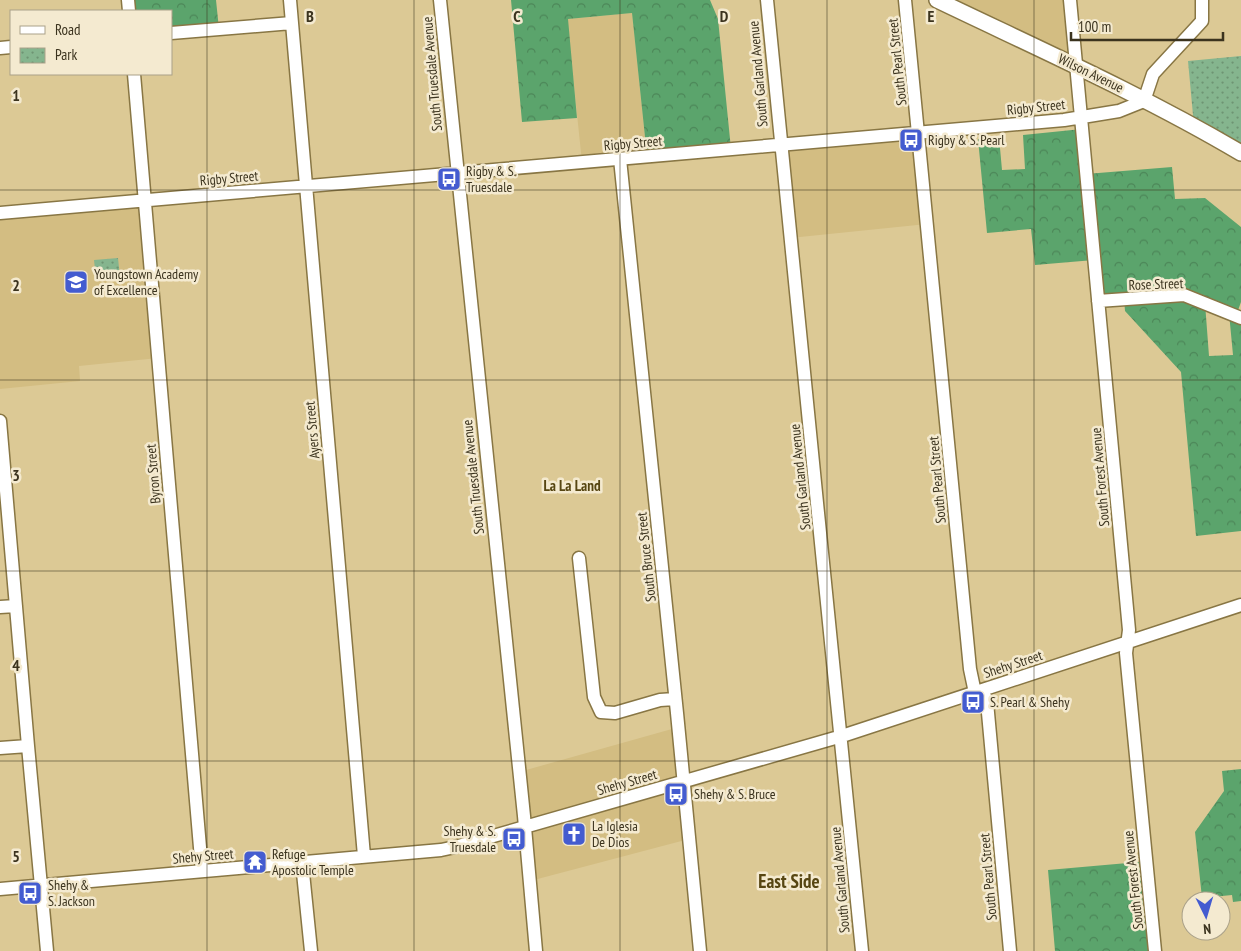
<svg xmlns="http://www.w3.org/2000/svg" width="1241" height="951" viewBox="0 0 1241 951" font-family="'PT Sans Narrow',sans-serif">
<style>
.built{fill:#d3bd82}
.forest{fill:url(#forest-crowns);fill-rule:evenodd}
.park{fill:url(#park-dots)}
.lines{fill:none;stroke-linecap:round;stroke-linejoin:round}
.minor-casing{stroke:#887644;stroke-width:15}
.major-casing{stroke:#887644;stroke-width:18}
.minor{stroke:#fff;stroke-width:12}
.major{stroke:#fff;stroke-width:15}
.grid{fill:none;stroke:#3b331e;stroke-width:1;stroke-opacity:0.55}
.labels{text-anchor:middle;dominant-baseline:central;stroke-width:5;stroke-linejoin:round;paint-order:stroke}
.street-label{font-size:14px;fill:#3b331e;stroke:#f4ead0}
.poi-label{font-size:14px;fill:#3b331e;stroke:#f4ead0;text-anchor:start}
.neighbourhood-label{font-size:15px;font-weight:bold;fill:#574612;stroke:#f4ead0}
.district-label{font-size:19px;font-weight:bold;fill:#574612;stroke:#f4ead0}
.grid-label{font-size:16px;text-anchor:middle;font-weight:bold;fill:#3b331e;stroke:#f4ead0;stroke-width:5;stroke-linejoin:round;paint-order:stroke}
</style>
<defs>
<pattern id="forest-crowns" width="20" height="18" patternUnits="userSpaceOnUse" patternTransform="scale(1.25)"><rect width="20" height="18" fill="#5ba46c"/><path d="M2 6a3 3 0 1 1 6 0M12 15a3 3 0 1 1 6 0" fill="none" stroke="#4c8658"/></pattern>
<pattern id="park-dots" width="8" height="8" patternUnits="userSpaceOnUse" patternTransform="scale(1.25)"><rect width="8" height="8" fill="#85b58e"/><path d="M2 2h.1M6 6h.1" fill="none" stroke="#6e9473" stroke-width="1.8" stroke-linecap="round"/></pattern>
</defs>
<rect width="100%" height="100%" fill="#dcc995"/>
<!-- built -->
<path class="built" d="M937 0H1070L1076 66Z
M632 13 647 156 582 162 567 19Z
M919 133 927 224 790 238 780 145Z
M145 201 158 358 79 366 80 381 0 389V213Z
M679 727 689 839 530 881 519 772Z"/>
<!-- forest -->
<path class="forest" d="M128 0H216L219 29 171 33V11H129Z
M511 0H710L718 19 731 149 647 156 632 13 568 19 577 118 522 122Z
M1082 129 1086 174 1172 167 1175 199 1205 198 1241 227V302L1236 316 1241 318V531L1196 536 1181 372 1125 311 1124 299 1098 301 1094 260 1035 265 1031 229 987 233 978 139 999 137 1002 170 1025 169 1023 135ZM1205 303 1229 313 1233 355 1209 356Z
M1241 769V901L1233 902 1232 895 1202 898 1195 832 1224 791 1222 771Z
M1139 862 1148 951H1055L1048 870Z"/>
<!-- park -->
<path class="park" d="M1241 56V153L1194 126 1188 61Z
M118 258 120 277 96 279 94 260Z"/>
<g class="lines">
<!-- minor casing -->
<g class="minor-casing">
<path id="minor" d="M128 0 129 11
M290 0 364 856
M440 0 524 816 536 951
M767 0C796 317 832 634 862 951
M905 0 970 669 974 688 986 698 987 702 1010 951
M1070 0 1129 630 1126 653 1155 951
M171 33 292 23
M0 48 11 47
M134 74 202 871
M620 159 677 713 700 951
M0 213 1064 120 1119 111 1144 101 1153 74 1202 21V0
M1098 301 1184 295 1241 318
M0 421 28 746 47 951
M579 558 594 697 601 712 615 713 660 700 675 699
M0 607 16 606
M0 748 28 746
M302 863 311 951
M0 889 441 850 455 847 842 736 1241 605"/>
</g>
<!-- major casing -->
<g class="major-casing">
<path id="major" d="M937 0C1039 49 1143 95 1241 153"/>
</g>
<!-- minor -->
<use href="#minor" class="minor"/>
<!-- major -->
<use href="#major" class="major"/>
</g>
<!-- grid -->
<path class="grid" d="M207 0V951M414 0V951M620 0V951M827 0V951M1034 0V951M0 190H1241M0 380H1241M0 571H1241M0 761H1241"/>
<!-- icons -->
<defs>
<g id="bus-square" transform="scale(1.25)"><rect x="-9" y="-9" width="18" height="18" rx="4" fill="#445cd0" stroke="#f4ead0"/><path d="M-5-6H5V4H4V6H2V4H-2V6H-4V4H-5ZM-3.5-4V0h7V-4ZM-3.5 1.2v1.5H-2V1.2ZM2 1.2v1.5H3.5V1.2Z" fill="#fff"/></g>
<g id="school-square" transform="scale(1.25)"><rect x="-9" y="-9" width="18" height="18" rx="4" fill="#445cd0" stroke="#f4ead0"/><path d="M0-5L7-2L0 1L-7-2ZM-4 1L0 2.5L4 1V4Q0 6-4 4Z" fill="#fff"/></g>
<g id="church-square" transform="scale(1.25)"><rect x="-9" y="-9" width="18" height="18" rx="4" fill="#445cd0" stroke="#f4ead0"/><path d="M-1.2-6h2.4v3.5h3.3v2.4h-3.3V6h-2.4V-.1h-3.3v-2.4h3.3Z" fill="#fff"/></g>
<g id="temple-square" transform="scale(1.25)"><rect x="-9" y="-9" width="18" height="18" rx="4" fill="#445cd0" stroke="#f4ead0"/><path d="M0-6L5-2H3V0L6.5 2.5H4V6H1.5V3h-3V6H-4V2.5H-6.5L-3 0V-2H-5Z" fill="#fff"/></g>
</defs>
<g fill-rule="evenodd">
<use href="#bus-square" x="911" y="140"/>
<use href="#bus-square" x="449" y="179"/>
<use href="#school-square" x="76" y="282"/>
<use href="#bus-square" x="973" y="702"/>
<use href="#bus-square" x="676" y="794"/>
<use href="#church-square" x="574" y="834"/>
<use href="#bus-square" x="514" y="839"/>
<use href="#temple-square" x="255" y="862"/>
<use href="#bus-square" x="30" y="893"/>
</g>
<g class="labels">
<!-- street labels -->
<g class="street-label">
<text transform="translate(897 62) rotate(-96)">South Pearl Street</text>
<text transform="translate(1091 73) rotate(26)">Wilson Avenue</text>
<text transform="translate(432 74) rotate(-95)">South Truesdale Avenue</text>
<text transform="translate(758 74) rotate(-95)">South Garland Avenue</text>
<text transform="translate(1036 107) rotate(-6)">Rigby Street</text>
<text transform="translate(633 143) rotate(-5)">Rigby Street</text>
<text transform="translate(229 178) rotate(-5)">Rigby Street</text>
<text transform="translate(1156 284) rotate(-2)">Rose Street</text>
<text transform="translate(312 430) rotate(-95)">Ayers Street</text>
<text transform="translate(153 474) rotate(-95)">Byron Street</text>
<text transform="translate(473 477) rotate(-96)">South Truesdale Avenue</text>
<text transform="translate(800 477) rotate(-96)">South Garland Avenue</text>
<text transform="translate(1100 477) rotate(-95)">South Forest Avenue</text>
<text transform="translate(937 480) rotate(-95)">South Pearl Street</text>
<text transform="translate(646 557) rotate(-96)">South Bruce Street</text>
<text transform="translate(1013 664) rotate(-18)">Shehy Street</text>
<text transform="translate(627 782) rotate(-16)">Shehy Street</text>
<text transform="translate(203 856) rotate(-5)">Shehy Street</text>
<text transform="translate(988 877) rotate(-95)">South Pearl Street</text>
<text transform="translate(840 880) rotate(-95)">South Garland Avenue</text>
<text transform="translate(1133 880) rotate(-96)">South Forest Avenue</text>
</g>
<!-- poi labels -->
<g class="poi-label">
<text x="928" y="140">Rigby &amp; S. Pearl</text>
<text x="466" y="171">Rigby &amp; S.<tspan x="466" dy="16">Truesdale</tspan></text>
<text x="94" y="274">Youngstown Academy<tspan x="94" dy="16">of Excellence</tspan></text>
<text x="990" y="702">S. Pearl &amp; Shehy</text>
<text x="694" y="794">Shehy &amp; S. Bruce</text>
<text x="592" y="826">La Iglesia<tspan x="592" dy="16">De Dios</tspan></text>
<text x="496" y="831" text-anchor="end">Shehy &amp; S.<tspan x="496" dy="16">Truesdale</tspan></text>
<text x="272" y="854">Refuge<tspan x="272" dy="16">Apostolic Temple</tspan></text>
<text x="48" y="885">Shehy &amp;<tspan x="48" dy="16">S. Jackson</tspan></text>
</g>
<!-- neighbourhood labels -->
<g class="neighbourhood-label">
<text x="572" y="485">La La Land</text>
</g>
<!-- district labels -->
<g class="district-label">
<text x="789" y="881">East Side</text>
</g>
</g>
<g class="grid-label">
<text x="310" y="22">B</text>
<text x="517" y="22">C</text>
<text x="724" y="22">D</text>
<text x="931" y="22">E</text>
<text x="16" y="101">1</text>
<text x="16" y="291">2</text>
<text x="16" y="481">3</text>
<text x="16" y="671">4</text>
<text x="16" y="862">5</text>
</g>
<!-- legend -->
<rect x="10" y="10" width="162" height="65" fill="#f4ead0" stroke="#aaa189"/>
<rect x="20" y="26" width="25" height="8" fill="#ffffff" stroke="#aaa189"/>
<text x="55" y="35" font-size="15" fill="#3b331e">Road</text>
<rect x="20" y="48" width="25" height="15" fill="url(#park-dots)" stroke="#aaa189"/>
<text x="55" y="60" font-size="15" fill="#3b331e">Park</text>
<!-- north arrow -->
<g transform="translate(1206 916) rotate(175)"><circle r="24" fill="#f4ead0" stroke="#aaa189"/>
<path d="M0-4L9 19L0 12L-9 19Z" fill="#445cd0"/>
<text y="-8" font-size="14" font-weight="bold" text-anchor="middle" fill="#3b331e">N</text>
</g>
<!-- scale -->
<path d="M1071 32v8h152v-8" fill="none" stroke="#3b331e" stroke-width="2.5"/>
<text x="1078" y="32" font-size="15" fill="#3b331e" stroke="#f4ead0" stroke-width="4" paint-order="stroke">100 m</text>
</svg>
